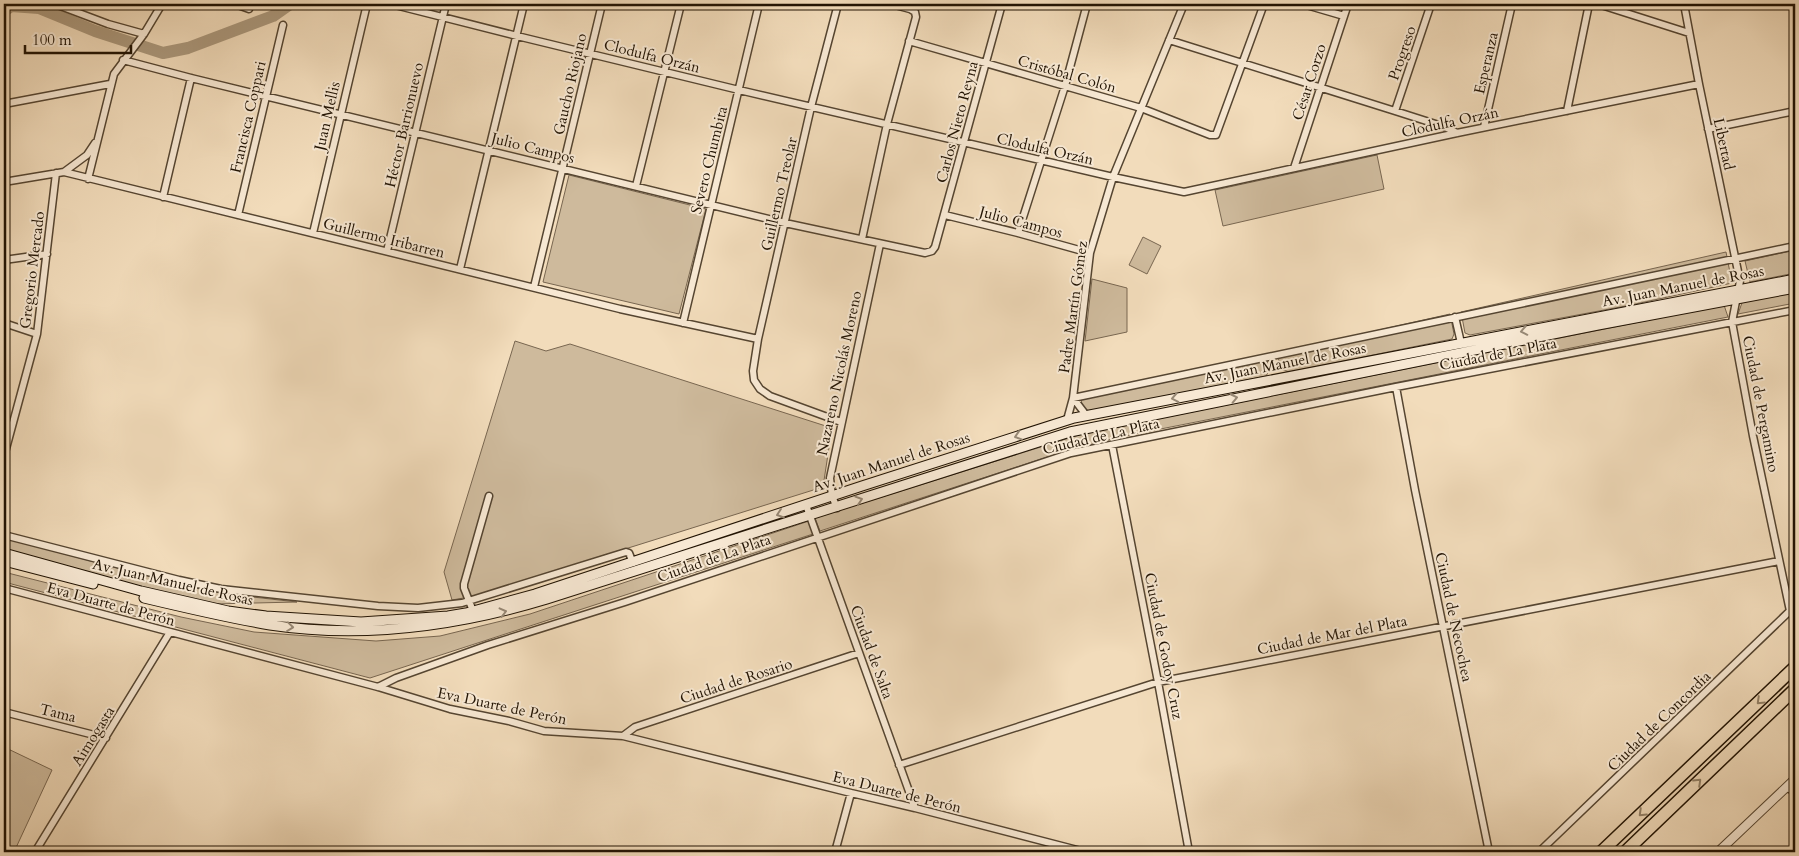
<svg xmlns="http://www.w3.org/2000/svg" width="1799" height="856" viewBox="0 0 1799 856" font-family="Cardo,serif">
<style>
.green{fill:#ceba9c;stroke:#786650}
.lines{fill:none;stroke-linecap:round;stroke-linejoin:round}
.river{stroke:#ab987c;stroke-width:12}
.minor-casing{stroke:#554531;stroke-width:9}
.tertiary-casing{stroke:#554531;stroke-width:10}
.secondary-casing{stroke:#211303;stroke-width:11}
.trunk-casing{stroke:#211303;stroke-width:14}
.minor{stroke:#f7e8d3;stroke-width:6}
.tertiary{stroke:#f7e8d3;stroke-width:8}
.secondary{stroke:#f7e8d3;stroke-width:9}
.trunk{stroke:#f2dcbb;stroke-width:11}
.oneway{stroke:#978875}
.oneway2{stroke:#948268}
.labels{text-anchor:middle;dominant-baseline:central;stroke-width:4;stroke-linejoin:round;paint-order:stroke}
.street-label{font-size:15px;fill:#211303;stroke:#f7e8d3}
</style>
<rect width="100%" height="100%" fill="#f2dcbb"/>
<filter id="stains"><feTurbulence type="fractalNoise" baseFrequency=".004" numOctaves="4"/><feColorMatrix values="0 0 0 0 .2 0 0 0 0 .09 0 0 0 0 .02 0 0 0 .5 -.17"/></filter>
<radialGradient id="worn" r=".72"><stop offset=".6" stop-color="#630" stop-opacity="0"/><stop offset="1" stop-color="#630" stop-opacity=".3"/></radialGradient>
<!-- green -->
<path class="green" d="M1377 155 1384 189 1223 226 1215 190Z
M569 175 706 209 679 314 543 282Z
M1143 237 1161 246 1147 274 1129 265Z
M1795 250V273L1750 282 1745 261Z
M1726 252 1732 283 1631 305 1470 335 1465 333 1461 312Z
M1092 279 1127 288V332L1085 341Z
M1795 291V303L1738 314 1743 300Z
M1724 305 1728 317 1120 437 1069 450 820 531 815 518 1082 434Z
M1450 314 1454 334 1452 339 1289 372 1281 369 1277 353Z
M515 341 546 351 570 344 832 428 823 487 475 596 452 600 444 572Z
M1266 355 1269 371 1266 376 1087 412 1082 407 1081 397Z
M809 521 813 534 370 678 4 582V572L181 617 254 632 376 641 440 636 530 614Z
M4 538 185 586 226 594 297 602 213 604 154 592 4 550Z
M4 747 52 770 14 852H4Z"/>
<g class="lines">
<!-- river -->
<path class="river" d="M4 11 11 6 39 8 95 31 163 53 188 48 273 16 290 4"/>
<!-- minor casing -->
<g class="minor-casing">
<path id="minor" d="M55 4 108 24 144 34
M235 4 249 9
M391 4 517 36 739 90 1113 177 1184 192 1457 133 1699 84
M838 4 811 107 758 339 753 371 754 380 760 389 770 396 841 422
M1303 4 1344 16
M1598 4 1689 33
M1684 4 1699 84 1740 281 1732 322 1753 436 1790 611
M1169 40 1395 111 1445 127 1457 133
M909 41 1141 108 1210 135H1216L1264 4
M123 60 191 78 785 223 925 253 932 251 935 247 1002 4
M4 104 110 84
M1395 111 1431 4
M1567 111 1589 4
M1484 127 1512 4
M1708 129 1795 111
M1294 168 1348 4
M64 172 87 155 95 143
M88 179 114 74 144 34 162 4
M4 182 64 172 620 309 758 339
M636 186 681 4
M163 197 191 78
M238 215 283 25
M945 215 1018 233 1090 253
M313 233 367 4
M1018 233 1065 86 1087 4
M862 239 887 124 916 17 915 12 910 9 891 4
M387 251 446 4
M4 260 47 254
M460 269 524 4
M534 287 602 4
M1455 317 1461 343
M4 323 37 334
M683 323 759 4
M1396 387 1415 490 1489 852
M1086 415 1073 398 1090 253 1113 177 1184 4
M1067 420 1073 398 1795 246
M1112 445 1158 682 1189 852
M4 456 37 334 56 173
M806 505 915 808
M837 508 832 496 830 478 880 244
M4 535 179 580 221 589 378 606 418 608 462 603 626 552 629 553 633 563
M4 588 378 687 450 709 509 721 544 731 623 736 851 793 915 808 1085 852
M473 611 464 588V584L489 496
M378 687 396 678 488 645 625 602 1071 453 1396 387 1795 310
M4 712 106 738
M623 736 635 727 859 653
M899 765 1158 682 1779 561
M1786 788 1795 791
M35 852 170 632
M835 852 851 793
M1539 852 1795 606"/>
</g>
<!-- tertiary casing -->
<g class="tertiary-casing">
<path id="tertiary" d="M1718 852 1795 779"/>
</g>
<!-- secondary casing -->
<g class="secondary-casing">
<path id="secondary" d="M4 553 141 591 228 611 266 616 361 622 448 616 466 613 535 594 862 486 1074 418 1795 279
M4 561 93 584
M144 598C186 608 228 618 270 625 363 639 458 626 547 599L1070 432 1598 325 1795 288"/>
</g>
<!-- trunk casing -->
<g class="trunk-casing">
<path id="trunk" d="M1601 852 1795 667
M1625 852 1795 689"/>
</g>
<!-- minor -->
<use href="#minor" class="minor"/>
<!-- tertiary -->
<use href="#tertiary" class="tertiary"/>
<!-- secondary -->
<use href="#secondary" class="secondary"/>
<!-- trunk -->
<use href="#trunk" class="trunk"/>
</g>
<!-- one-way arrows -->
<defs><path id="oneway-chevron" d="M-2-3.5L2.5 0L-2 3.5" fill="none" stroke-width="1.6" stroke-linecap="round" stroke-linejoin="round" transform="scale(1.25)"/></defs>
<g class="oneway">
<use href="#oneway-chevron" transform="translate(1524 331) rotate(169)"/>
<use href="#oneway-chevron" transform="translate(1175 398) rotate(169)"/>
<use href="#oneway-chevron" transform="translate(1234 398) rotate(-12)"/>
<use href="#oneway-chevron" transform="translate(1018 436) rotate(162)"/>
<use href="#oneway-chevron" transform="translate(859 500) rotate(-18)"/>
<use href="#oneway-chevron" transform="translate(780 514) rotate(161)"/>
<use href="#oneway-chevron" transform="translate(503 612) rotate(-14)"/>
<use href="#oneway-chevron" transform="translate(290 627) rotate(6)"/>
</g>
<g class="oneway2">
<use href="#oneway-chevron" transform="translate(1760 701) rotate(136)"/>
<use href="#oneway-chevron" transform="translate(1698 782) rotate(-44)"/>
<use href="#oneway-chevron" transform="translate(1642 813) rotate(136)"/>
</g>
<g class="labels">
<!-- street labels -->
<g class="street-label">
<text transform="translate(1402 53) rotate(-71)">Progreso</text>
<text transform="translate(652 56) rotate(14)">Clodulfa Orzán</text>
<text transform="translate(1486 63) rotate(-77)">Esperanza</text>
<text transform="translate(1067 74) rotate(16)">Cristóbal Colón</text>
<text transform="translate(1309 82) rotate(-72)">César Corzo</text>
<text transform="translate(570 84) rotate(-77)">Gaucho Riojano</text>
<text transform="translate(327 116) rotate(-77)">Juan Mellis</text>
<text transform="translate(248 117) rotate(-77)">Francisca Coppari</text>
<text transform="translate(957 122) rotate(-75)">Carlos Nieto Reyna</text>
<text transform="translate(1450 122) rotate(-12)">Clodulfa Orzán</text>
<text transform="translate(404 125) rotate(-77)">Héctor Barrionuevo</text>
<text transform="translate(1724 144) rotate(78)">Libertad</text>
<text transform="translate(533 148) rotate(14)">Julio Campos</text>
<text transform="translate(1045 149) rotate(13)">Clodulfa Orzán</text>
<text transform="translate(709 160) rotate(-76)">Severo Chumbita</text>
<text transform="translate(779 194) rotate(-77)">Guillermo Treolar</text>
<text transform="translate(1021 222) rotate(15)">Julio Campos</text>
<text transform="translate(384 238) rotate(14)">Guillermo Iribarren</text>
<text transform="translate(32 270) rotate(-83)">Gregorio Mercado</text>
<text transform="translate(1683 286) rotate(-11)">Av. Juan Manuel de Rosas</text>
<text transform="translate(1073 307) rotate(-82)">Padre Martín Gómez</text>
<text transform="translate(1498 354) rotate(-11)">Ciudad de La Plata</text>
<text transform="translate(1285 363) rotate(-11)">Av. Juan Manuel de Rosas</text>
<text transform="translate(839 373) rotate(-78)">Nazareno Nicolás Moreno</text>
<text transform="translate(1761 404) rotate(79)">Ciudad de Pergamino</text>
<text transform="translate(1101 436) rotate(-13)">Ciudad de La Plata</text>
<text transform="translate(891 462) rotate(-18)">Av. Juan Manuel de Rosas</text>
<text transform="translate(714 558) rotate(-19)">Ciudad de La Plata</text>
<text transform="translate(173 582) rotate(13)">Av. Juan Manuel de Rosas</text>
<text transform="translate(111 604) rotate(15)">Eva Duarte de Perón</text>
<text transform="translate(1454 617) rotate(78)">Ciudad de Necochea</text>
<text transform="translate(1332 635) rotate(-11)">Ciudad de Mar del Plata</text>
<text transform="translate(1164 646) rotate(79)">Ciudad de Godoy Cruz</text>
<text transform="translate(872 652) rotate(70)">Ciudad de Salta</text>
<text transform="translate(736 681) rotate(-18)">Ciudad de Rosario</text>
<text transform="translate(502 706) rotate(12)">Eva Duarte de Perón</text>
<text transform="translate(58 713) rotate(14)">Tama</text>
<text transform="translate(1659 721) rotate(-44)">Ciudad de Concordia</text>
<text transform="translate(93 736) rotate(-58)">Aimogasta</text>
<text transform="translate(897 792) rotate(14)">Eva Duarte de Perón</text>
</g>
</g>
<!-- margin -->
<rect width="1799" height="856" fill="none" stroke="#f2dcbb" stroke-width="20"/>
<rect x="5" y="5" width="1789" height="846" fill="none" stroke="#211303" stroke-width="2.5"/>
<rect x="10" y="10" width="1779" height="836" fill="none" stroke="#211303"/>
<!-- scale -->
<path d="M25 45v8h106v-8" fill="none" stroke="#211303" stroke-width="2.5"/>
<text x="32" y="45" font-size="15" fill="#211303" stroke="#f7e8d3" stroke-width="4" paint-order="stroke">100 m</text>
<rect width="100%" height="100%" filter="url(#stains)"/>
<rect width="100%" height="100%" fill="url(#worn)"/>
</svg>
